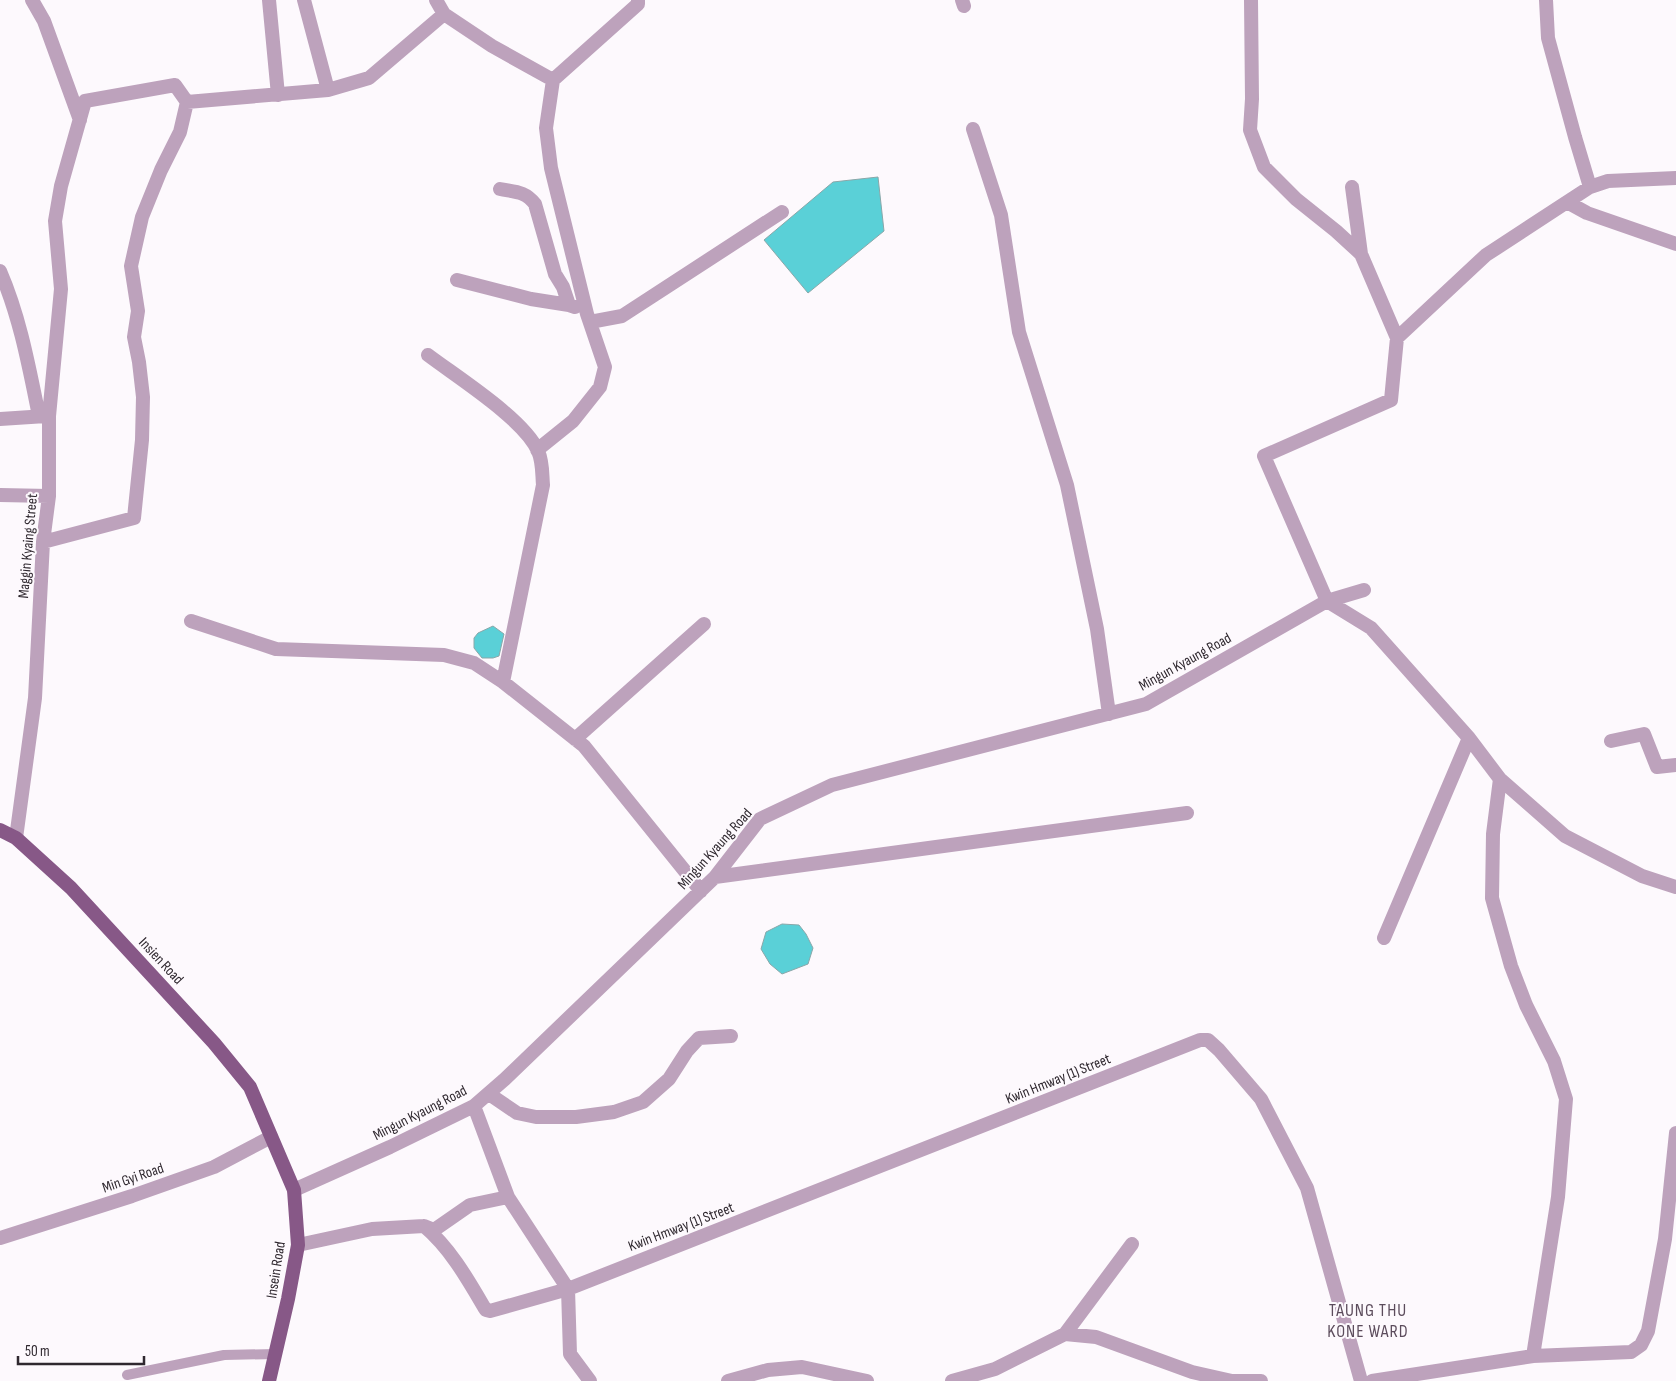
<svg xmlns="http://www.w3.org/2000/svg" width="1676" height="1381" viewBox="0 0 1676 1381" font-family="'Sofia Sans Condensed',sans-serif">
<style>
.building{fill:#5ad0d7;stroke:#8aa7a9}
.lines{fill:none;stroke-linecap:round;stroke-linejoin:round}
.service{stroke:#bda2bc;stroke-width:10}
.minor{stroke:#bda2bc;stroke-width:14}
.primary{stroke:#875887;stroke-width:14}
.labels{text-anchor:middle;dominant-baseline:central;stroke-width:4;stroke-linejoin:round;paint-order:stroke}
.street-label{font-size:15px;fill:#2f282f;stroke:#fdf9fd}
.quarter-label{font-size:18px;letter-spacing:1px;fill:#5c4c5c;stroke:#fdf9fd}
</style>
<rect width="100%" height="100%" fill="#fdf9fd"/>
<!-- building -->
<path class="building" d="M878 177 884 231 808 293 764 240 833 182Z
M493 626 504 634 499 656 493 658H482L474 648V638L478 633Z
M782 924 799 925 806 934 813 948 808 964 782 974 770 964 761 949 766 932Z"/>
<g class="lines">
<!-- service -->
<path class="service" d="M127 1375 224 1355 275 1354"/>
<!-- minor -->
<path class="minor" d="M32 0 44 21 80 120
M269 0 278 95
M436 0 444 14 492 46 553 80
M962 0 964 6
M1251 0 1252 99 1250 130 1264 167 1296 199 1336 231 1361 254 1397 338 1486 255 1590 187 1575 137 1548 38 1546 0
M328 90 369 78 444 14
M187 102 328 90 304 0
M973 129 1001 215 1019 332 1067 485 1097 629 1109 714
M1352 187 1361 254
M1590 187 1608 181 1676 178
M500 189C515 192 525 191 535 204L555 274 563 287 569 305
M1567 202 1587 213 1676 244
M0 271C20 317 29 367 39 416
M457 280 531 299 569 305 575 307
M590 322 622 316 782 212
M1397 338 1391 400 1264 456 1327 601 1371 628 1469 738 1500 779 1565 836 1642 876 1676 887
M428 355C457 377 524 419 538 451 543 462 542 474 543 485L503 682
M0 419 46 416
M537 450 573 421 600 387 605 367 587 314 551 168 546 128 553 80 638 4V0
M0 495 49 496
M191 621 276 649 444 655 474 663 503 682 584 746 701 891
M575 739 704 624
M1611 741 1644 734 1657 767 1676 765
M1500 779 1493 834 1492 898 1511 966 1526 1005 1554 1061 1566 1099 1558 1197 1533 1356
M16 838 35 698 43 542 49 496V416L61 289 55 221 61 186 85 101 175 85 187 102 180 132 161 170 142 217 131 266 138 311 134 337 139 362 143 397 142 440 134 518 43 542
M715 877 1187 813
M1384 938 1469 738
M489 1094 517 1113 536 1117H576L614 1112 643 1102 669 1079 687 1051 699 1038 731 1036
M474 1106 508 1197
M294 1190 390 1147 474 1106 505 1079 715 877 760 819 832 785 1146 704 1327 601 1364 590
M424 1226C450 1248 467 1278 484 1307L486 1310 490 1311 568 1289 1200 1040H1208L1219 1050 1261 1099 1307 1188 1361 1381
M0 1238 132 1196 214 1167 271 1137
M298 1245 372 1229 424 1226 434 1230 470 1205 508 1197 568 1289 570 1354 590 1381
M1065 1334 1132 1244
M728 1381 768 1370 802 1367 867 1381
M952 1381 995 1369 1065 1334 1096 1337 1192 1372 1232 1381H1261
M1372 1381 1533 1356 1631 1352 1641 1345 1648 1331 1665 1239 1676 1133"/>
<!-- primary -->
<path class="primary" d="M0 830 16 838 71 888 214 1043 250 1087 294 1190 298 1245 288 1299 269 1381"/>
</g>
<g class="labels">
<!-- street labels -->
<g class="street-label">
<text transform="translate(28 546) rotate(-85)">Maggin Kyaing Street</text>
<text transform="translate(1185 662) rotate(-29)">Mingun Kyaung Road</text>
<text transform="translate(715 849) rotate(-48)">Mingun Kyaung Road</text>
<text transform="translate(161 961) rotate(47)">Insien Road</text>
<text transform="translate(1058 1079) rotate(-22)">Kwin Hmway (1) Street</text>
<text transform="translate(420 1113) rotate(-27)">Mingun Kyaung Road</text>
<text transform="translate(133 1178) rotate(-19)">Min Gyi Road</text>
<text transform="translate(681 1227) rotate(-21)">Kwin Hmway (1) Street</text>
<text transform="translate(276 1270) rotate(-81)">Insein Road</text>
</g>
<!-- quarter labels -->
<g class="quarter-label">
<text x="1368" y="1310">TAUNG THU<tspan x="1368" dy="21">KONE WARD</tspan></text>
</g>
</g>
<!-- scale -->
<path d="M18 1356v8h126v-8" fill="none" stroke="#2f282f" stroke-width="2.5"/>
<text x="25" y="1356" font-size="15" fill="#2f282f" stroke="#fdf9fd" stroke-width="4" paint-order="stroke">50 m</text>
</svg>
